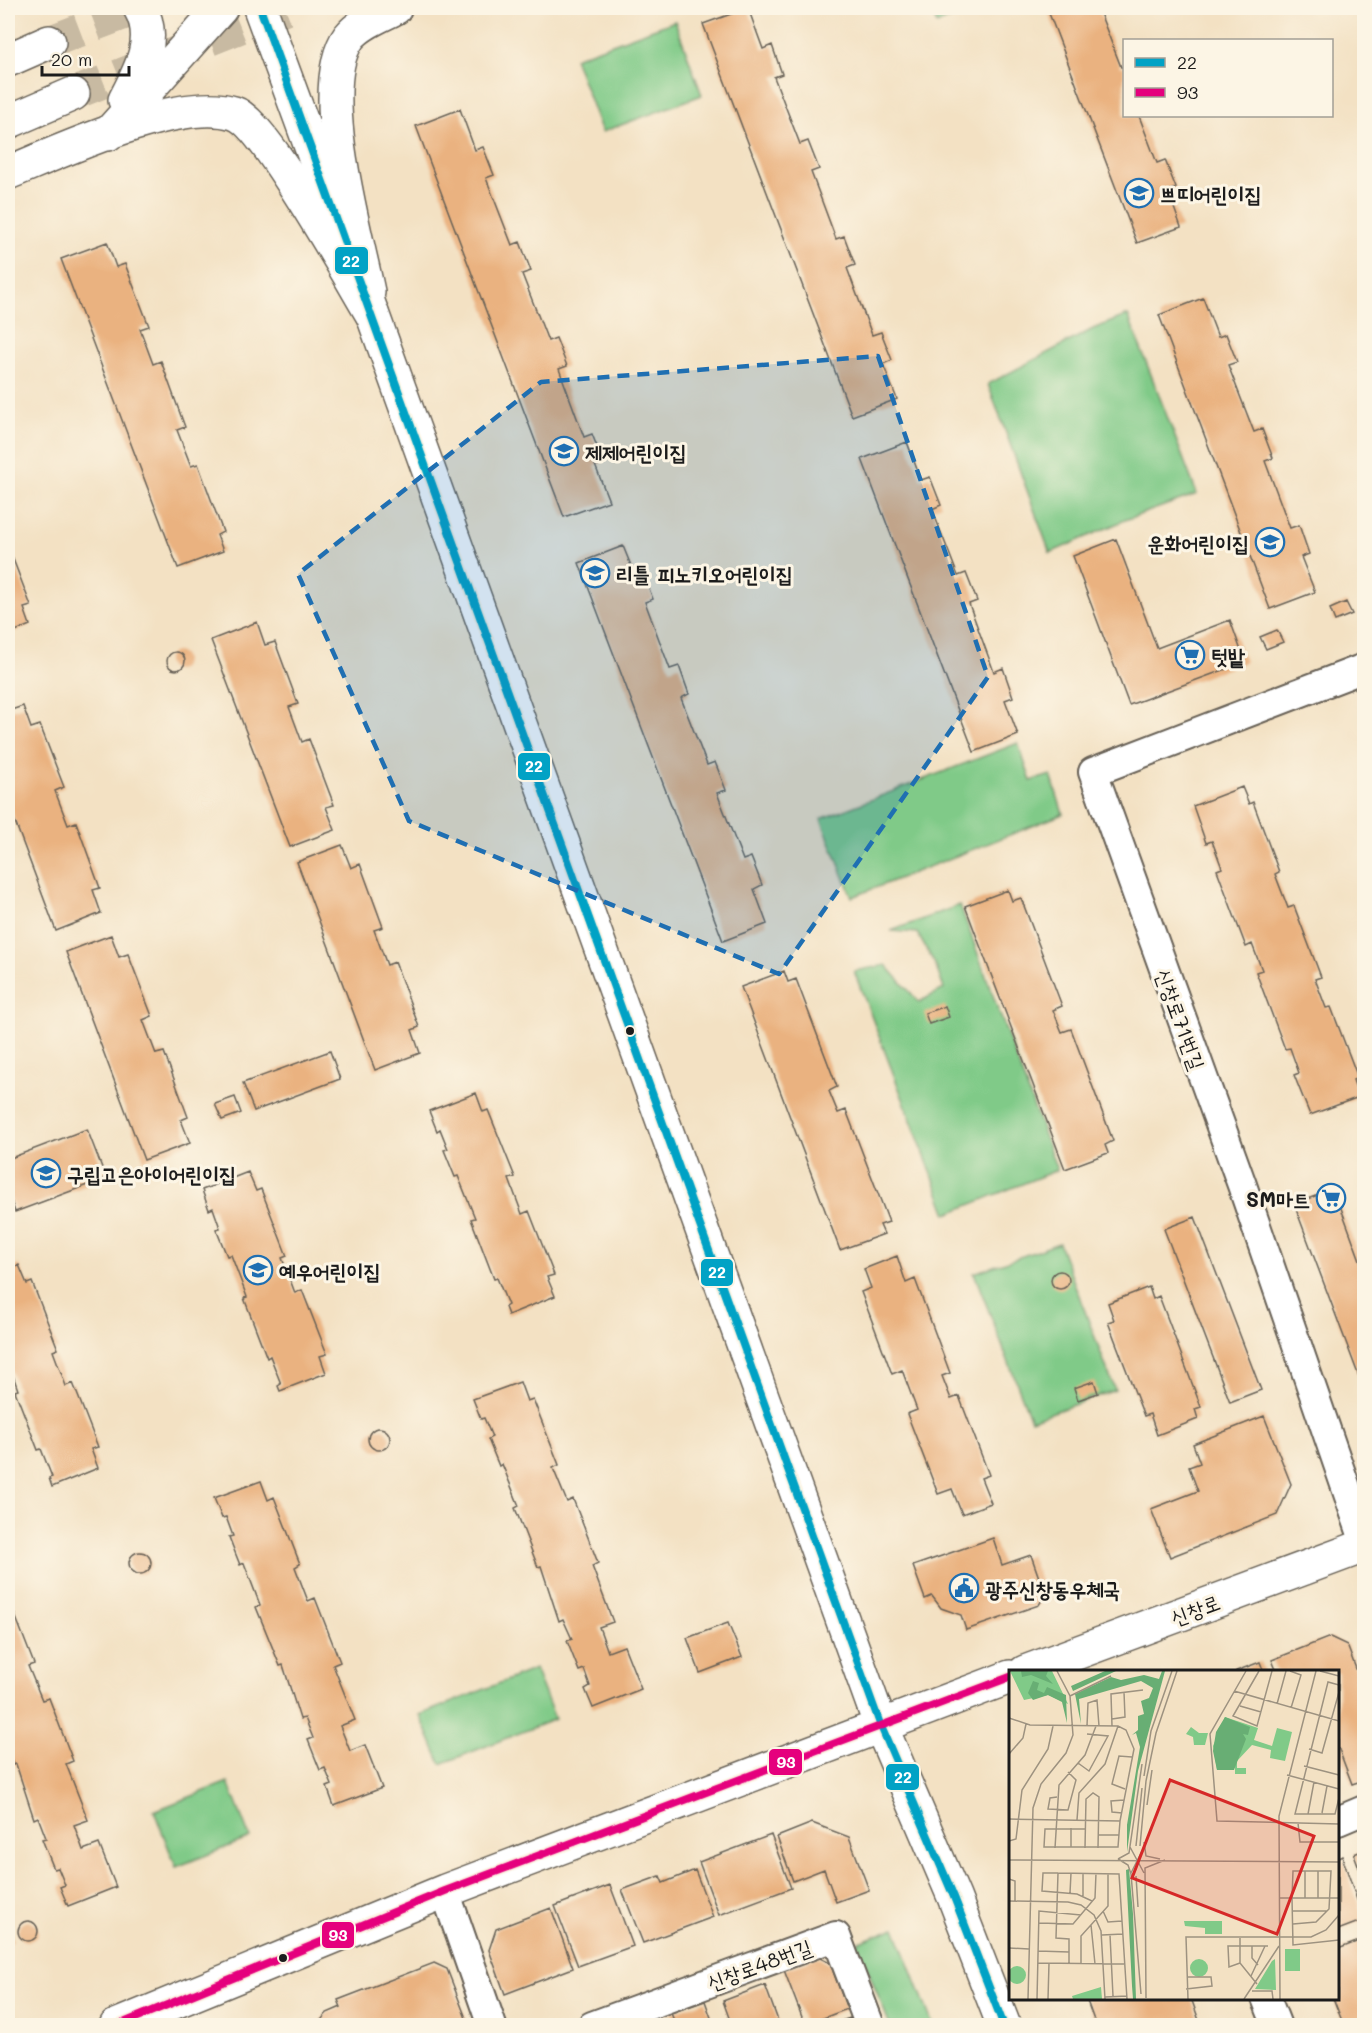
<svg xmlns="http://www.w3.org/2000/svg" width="1372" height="2033" viewBox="0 0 1372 2033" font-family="Mali,'Poor Story',sans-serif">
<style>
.green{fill:#80ca88;stroke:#4e7352;stroke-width:1.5}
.building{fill:#eab280}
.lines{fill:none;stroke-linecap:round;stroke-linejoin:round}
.highway-tunnel{stroke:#c8baa2;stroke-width:33;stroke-dasharray:33 16;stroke-linecap:butt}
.minor-casing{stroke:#676156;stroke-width:32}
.major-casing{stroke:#676156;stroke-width:36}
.highway-casing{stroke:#676156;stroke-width:36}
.minor{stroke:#fff;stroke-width:28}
.major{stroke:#fff;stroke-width:33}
.highway{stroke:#fff;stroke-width:33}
.bus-1-casing{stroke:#fcf5e5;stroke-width:12}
.bus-2-casing{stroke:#fcf5e5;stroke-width:12}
.bus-1{stroke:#01a2c5;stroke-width:8}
.bus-2{stroke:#e5007d;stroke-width:8}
.marked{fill:#1f6fb2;fill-opacity:0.2;stroke:#1f6fb2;stroke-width:4.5;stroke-dasharray:12 8;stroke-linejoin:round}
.bus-dot{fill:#1c1c1c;stroke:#fcf5e5;stroke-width:2}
.labels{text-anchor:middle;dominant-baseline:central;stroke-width:6;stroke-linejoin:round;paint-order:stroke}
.poi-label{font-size:21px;font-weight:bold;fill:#1c1c1c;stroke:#fcf5e5;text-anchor:start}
.street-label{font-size:21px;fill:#1c1c1c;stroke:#fcf5e5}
.inset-road{fill:none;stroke:#9d9280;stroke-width:1.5}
.view{fill:#d62828;fill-opacity:0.15;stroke:#d62828;stroke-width:3}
.inset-edge{fill:none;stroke:#1c1c1c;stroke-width:3}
.line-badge{stroke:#fcf5e5;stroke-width:2}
.badge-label{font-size:16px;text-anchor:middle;font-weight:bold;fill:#fff}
</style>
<rect width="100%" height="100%" fill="#fcf5e5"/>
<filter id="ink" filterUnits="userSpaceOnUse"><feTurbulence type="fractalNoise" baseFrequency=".0167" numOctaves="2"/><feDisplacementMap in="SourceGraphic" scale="12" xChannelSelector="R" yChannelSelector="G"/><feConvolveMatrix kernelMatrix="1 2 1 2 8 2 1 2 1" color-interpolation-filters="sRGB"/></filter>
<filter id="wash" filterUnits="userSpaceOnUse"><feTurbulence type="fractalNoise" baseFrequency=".008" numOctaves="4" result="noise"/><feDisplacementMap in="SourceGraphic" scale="24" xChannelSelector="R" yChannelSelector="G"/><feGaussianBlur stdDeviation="1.35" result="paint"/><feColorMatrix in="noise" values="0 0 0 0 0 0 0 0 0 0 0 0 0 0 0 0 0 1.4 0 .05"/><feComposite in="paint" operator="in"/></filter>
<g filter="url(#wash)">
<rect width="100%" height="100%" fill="#f3e1c3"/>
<!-- green -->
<path class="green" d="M930 8H981L937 24Z
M675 21 702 95 602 132 574 58Z
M1128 315 1197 494 1125 520 1050 553 988 384 1093 329Z
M1018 743 1031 781 1051 775 1063 814 852 897 821 819Z
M960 905 1057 1170 947 1214 854 971 886 965 919 1002 944 989 935 964 917 933 891 931Z
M1059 1243 1115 1390 1031 1420 974 1273Z
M535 1669 555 1719 441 1764 420 1715Z
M228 1782 250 1838 176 1867 154 1811Z
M895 1928 933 2025H890L857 1943Z"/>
<g id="blocks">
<!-- building -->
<path class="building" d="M748 8 763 49 772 45 782 74 774 77 800 144 808 141 819 169 811 172 836 239 844 236 855 265 847 268 872 335 881 332 892 360 883 364 897 399 852 416 703 24Z
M1047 8H1098L1121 67 1124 66V116H1139L1157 163 1165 160 1176 188 1168 191 1181 227 1137 243Z
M460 109 475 150 483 147 494 175 486 178 512 245 520 242 531 271 522 274 548 341 556 338 567 366 559 369 584 437 592 434 603 462 595 465 609 501 564 517 416 126Z
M107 242 116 267 125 264 149 326 140 329 153 364 161 361 185 427 177 430 191 466 198 464 223 532 217 535 223 551 178 568 61 259Z
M1203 298 1218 337 1226 334 1237 362 1228 365 1254 432 1262 429 1273 458 1265 461 1290 528 1299 525 1309 554 1301 557 1315 592 1270 609 1159 315Z
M907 442 921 480 930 477 941 505 932 509 958 576 966 573 977 601 969 604 994 672 1003 668 1013 697 1005 700 1018 735 974 752 862 459Z
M1116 539 1157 648 1230 620 1245 662 1129 705 1073 556Z
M8 546 31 606 24 608 30 625 8 634Z
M623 546 634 573 642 570 653 599 645 602 670 669 679 666 689 694 681 698 707 765 715 762 726 790 717 793 743 860 751 857 762 885 754 889 767 924 723 941 579 563Z
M1346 602 1352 614 1335 621 1330 609Z
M257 622 265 645 275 642 298 704 289 707 302 742 309 739 334 805 326 807 335 830 290 847 211 640Z
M1277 630 1283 642 1266 649 1260 637Z
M167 661a9 9 0 1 1 18 0a9 9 0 1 1-18 0Z
M23 706 31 728 40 725 64 787 55 791 68 825 76 822 100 888 93 890 101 913 56 931 8 803V711Z
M1242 787 1249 804 1253 802 1279 872 1275 874 1288 908 1294 906 1321 977 1315 979 1326 1008 1331 1007 1358 1078 1353 1080 1359 1097 1310 1115 1294 1075 1299 1073 1290 1048 1285 1049 1256 972 1262 970 1252 944 1246 947 1217 870 1222 868 1212 841 1206 843 1193 806Z
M342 845 351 868 360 864 383 927 374 930 387 965 395 962 419 1027 412 1030 420 1053 375 1070 297 862Z
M1008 890 1012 901 1021 898 1062 1006 1053 1010 1062 1032 1071 1029 1113 1141 1105 1145 1108 1153 1065 1169 965 906Z
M111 935 119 957 128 954 152 1016 143 1020 156 1054 164 1052 188 1117 181 1120 190 1143 144 1160 66 952Z
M784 971 788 982 796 979 837 1087 829 1091 838 1113 846 1110 889 1222 880 1225 884 1234 840 1250 741 987Z
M945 1006 949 1017 929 1024 925 1013Z
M330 1051 340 1079 254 1111 243 1083Z
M476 1093 483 1112 488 1110 515 1177 509 1179 522 1214 529 1211 554 1275 547 1277 555 1296 508 1315 505 1307 508 1305 497 1278 494 1279 471 1219 475 1218 458 1176 455 1177 444 1150 448 1149 440 1129 437 1131 429 1111Z
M235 1097 241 1113 222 1120 215 1104Z
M87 1129 106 1178 15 1212 8 1192V1159Z
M248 1172 256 1191 261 1189 287 1256 282 1258 295 1293 302 1290 327 1354 320 1356 326 1373 280 1391 278 1386 281 1384 270 1356 267 1358 244 1298 247 1297 231 1255 227 1256 216 1229 220 1228 213 1208 209 1210 202 1190Z
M1334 1189 1364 1271V1390L1294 1204Z
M1195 1217 1261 1390 1230 1402 1164 1229Z
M897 1256 906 1283 915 1279 950 1373 942 1376 951 1399 959 1396 989 1475 981 1478 991 1503 962 1514 952 1489 938 1494 907 1414 917 1410 902 1370 892 1374 861 1292 871 1288 864 1269Z
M19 1265 27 1284 32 1282 58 1349 53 1351 66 1386 73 1383 98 1447 91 1449 98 1468 52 1487 49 1478 52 1477 41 1449 38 1450 15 1391 18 1390 8 1361V1270Z
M1051 1280a9 9 0 1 1 18 0a9 9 0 1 1-18 0Z
M1149 1287 1153 1299 1159 1296 1201 1407 1195 1409 1198 1419 1157 1435 1150 1414 1144 1416 1108 1322 1114 1320 1108 1303Z
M1094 1381 1098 1393 1078 1400 1074 1388Z
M520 1382 527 1401 533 1399 559 1465 553 1468 567 1502 573 1499 598 1563 592 1566 613 1622 599 1627 608 1652 624 1646 641 1689 593 1708 585 1689 590 1686 584 1669 579 1671 567 1641 572 1639 563 1619 559 1621 541 1566 538 1567 515 1508 519 1506 502 1464 499 1466 488 1439 492 1437 484 1418 481 1419 473 1399Z
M1264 1416 1291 1484 1277 1515 1170 1557 1151 1509 1198 1491 1189 1467 1200 1463 1193 1444Z
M368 1439a11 11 0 1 1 22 0a11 11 0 1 1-22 0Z
M261 1481 268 1500 274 1497 300 1564 295 1567 308 1601 315 1598 340 1662 333 1665 355 1720 340 1726 350 1751 365 1745 382 1788 334 1806 327 1787 332 1785 325 1768 320 1770 308 1740 313 1738 305 1718 300 1719 283 1665 280 1666 256 1607 260 1605 244 1563 240 1565 229 1537 233 1536 226 1517 222 1518 214 1498Z
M993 1538 1002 1565 1031 1555 1045 1595 1039 1605 966 1630 961 1615 941 1608 932 1596 925 1599 913 1566Z
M129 1563a11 11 0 1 1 22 0a11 11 0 1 1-22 0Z
M8 1597 34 1664 28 1666 42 1700 49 1698 73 1761 66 1764 88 1820 74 1825 83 1850 99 1844 116 1887 68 1906 60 1887 65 1885 58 1868 54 1869 42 1839 46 1838 38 1817 34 1819 16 1764 13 1765 8 1751Z
M728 1623 742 1657 700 1673 687 1638Z
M1330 1637 1347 1645 1364 1690V1780L1352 1784 1338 1747V1672H1277L1272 1660Z
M1260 1662 1264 1672H1236V1671Z
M812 1823 849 1837 869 1890 836 1902 824 1869 793 1881 777 1837Z
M771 1835 791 1888 719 1915 699 1862Z
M1364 1850V1881L1354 1854Z
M1342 1856 1364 1920 1338 1930V1858Z
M695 1870 713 1917 643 1943 622 1890 660 1876 663 1883Z
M610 1885 633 1946 578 1966 555 1906Z
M551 1908 573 1968 505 1994 489 1950 496 1929Z
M18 1931a10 10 0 1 1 20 0a10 10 0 1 1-20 0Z
M8 1926 13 1941 8 1943Z
M1364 1939V2025L1344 2026 1333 1998H1338V1949Z
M818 1957 830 1963 847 2009 805 2025 784 1970Z
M434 1963 447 1969 469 2026H316L327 2013 341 2007 338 2000Z
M765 1985 780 2026H732L723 2001Z
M1086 1998H1191L1201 2026H1096Z
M705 2001 714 2026H676L671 2013Z
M850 2018 852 2026H829V2025Z"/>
</g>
</g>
<g filter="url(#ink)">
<use href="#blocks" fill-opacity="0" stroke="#676156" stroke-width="1.5"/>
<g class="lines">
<!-- highway-tunnel -->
<path class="highway-tunnel" d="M49 42 138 8
M73 94 288 8"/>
<!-- minor casing -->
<g class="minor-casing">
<path id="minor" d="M1364 668 1093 772 1242 1185 1364 1540
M1338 1821 1364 1810
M445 1891 492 2026
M1266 1998 1277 2026
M592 2026 836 1936 870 2026"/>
</g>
<!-- major casing -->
<g class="major-casing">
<path id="major" d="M260 8 346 242
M363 288 880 1724 954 1897 1004 2026
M1025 1672 1364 1546
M116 2026 445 1891 1010 1677"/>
</g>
<!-- highway casing -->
<g class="highway-casing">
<path id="highway" d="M8 60 49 42
M125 100C140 71 158 39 140 8
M8 122 73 94
M108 134 221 8
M8 173C61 151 179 96 234 113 264 122 351 279 372 314
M368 292C356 232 313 87 349 37 360 23 380 16 395 8"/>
</g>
<!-- minor -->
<use href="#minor" class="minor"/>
<!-- major -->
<use href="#major" class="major"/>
<!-- highway -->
<use href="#highway" class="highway"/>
<!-- bus-1 casing -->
<g class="bus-1-casing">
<path id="bus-1" d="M260 8 880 1724 954 1897 1004 2026"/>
</g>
<!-- bus-2 casing -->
<g class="bus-2-casing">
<path id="bus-2" d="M116 2026 445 1891 1010 1677"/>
</g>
<!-- bus-1 -->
<use href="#bus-1" class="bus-1"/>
<!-- bus-2 -->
<use href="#bus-2" class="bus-2"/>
</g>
</g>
<!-- marked area -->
<path class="marked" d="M878 356 988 677 779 974 409 821 298 574 541 382Z"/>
<!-- icons -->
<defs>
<g id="school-ring" transform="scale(1.5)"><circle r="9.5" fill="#fcf5e5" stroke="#1f6fb2" stroke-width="1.5"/><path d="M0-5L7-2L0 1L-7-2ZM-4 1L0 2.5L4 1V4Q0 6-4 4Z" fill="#1f6fb2"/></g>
<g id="supermarket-ring" transform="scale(1.5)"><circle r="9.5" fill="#fcf5e5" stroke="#1f6fb2" stroke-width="1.5"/><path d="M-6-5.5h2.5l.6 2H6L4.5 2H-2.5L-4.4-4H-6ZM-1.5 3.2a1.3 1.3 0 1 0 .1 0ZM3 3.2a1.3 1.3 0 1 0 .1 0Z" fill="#1f6fb2"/></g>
<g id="civic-ring" transform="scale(1.5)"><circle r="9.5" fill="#fcf5e5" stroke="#1f6fb2" stroke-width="1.5"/><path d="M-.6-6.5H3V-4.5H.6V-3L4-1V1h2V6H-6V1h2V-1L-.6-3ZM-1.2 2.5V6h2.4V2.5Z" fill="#1f6fb2"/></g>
</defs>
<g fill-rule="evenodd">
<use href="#school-ring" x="1139" y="193"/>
<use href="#school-ring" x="564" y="451"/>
<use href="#school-ring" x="1270" y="542"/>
<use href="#school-ring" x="595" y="573"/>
<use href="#supermarket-ring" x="1190" y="655"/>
<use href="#school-ring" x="46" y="1173"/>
<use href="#supermarket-ring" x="1331" y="1198"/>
<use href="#school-ring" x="258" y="1270"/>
<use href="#civic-ring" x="964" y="1588"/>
</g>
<!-- markers -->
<g class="bus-dot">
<circle cx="630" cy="1031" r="5"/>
<circle cx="283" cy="1958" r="5"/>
</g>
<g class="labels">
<!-- poi labels -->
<g class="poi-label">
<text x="1160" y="193">쁘띠어린이집</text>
<text x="585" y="451">제제어린이집</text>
<text x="1249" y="542" text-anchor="end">운화어린이집</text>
<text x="616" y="573">리틀 피노키오어린이집</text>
<text x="1211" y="655">텃밭</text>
<text x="67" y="1173">구립고은아이어린이집</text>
<text x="1310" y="1198" text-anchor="end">SM마트</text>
<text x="279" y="1270">예우어린이집</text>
<text x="985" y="1588">광주신창동우체국</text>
</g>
<!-- street labels -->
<g class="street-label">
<text transform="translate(1181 1019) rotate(70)">신창로71번길</text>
<text transform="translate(1195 1609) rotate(-20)">신창로</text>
<text transform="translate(759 1964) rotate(-20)">신창로48번길</text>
</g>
</g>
<!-- overview -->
<g transform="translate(1009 1670)">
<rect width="330" height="330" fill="#f3e1c3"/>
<path d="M1 1H43L59 34 39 25 15 30ZM216 47 249 58 245 70 263 76 268 58 283 62 276 91 261 88 262 80 243 75 228 91V98H237V104H226V97L208 100 204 76ZM182 57 190 63H199L196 75H185L184 67 177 64ZM175 251H213V264H196V258L176 256ZM276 279H291V301H276ZM181 298a9 9 0 1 1 18 0a9 9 0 1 1-18 0ZM266 289 267 320 246 319 263 291ZM-1 305a9 9 0 1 1 18 0a9 9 0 1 1-18 0ZM92 317 93 329H64L63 326Z" fill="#80ca88"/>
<path d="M12 1H39L37 6 44 14 22 5 13 7ZM96 1H107L64 21 62 16ZM153 1H156L129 101 118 182V155L131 77 127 63 123 65 129 60V46L135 44 132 31 140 28 144 18 132 11 70 29 72 54 66 24 102 7 112 10 135 5 150 9ZM24 11 30 13 28 20 35 23 38 17 57 25 58 53 53 32 39 25 24 30 19 23ZM216 47 241 57 239 65 234 64 237 69 225 100H208L204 81 207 62ZM120 199 124 244 127 329H124L123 316 117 200Z" fill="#68ae74"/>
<path class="inset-road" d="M237 1 201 64 208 151 330 154M250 1 224 46 248 56 263 1M281 1 292 5 282 38M311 1 330 6M330 15 319 12 286 144H326L330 128M225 21 330 51M61 26 102 6M268 34 277 1M231 36 252 42M0 48 21 55 109 56 117 60 125 79 111 151M103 49 116 47 115 22M78 56 79 33 88 30 90 56M103 56 102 24 134 20M300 79 313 83 330 22M0 84 14 68 17 54M69 93 80 101 99 66 78 64M295 96 330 105M278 105 330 119M135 106 142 61 163 1M116 119 103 114 110 86 123 87M48 127 41 128 39 139 59 140 67 110 59 102M138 135 143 100M113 143 103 142 102 131 115 130M313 143 318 116M299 144 305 112M0 149 111 151 109 177H35L36 159H77M68 150 70 123 96 94 109 56M289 153 291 172H330M90 165H110M0 171 7 169 13 120 39 79 44 56M135 172 137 186 151 189M127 176 133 118M131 176 137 111 147 63 168 1M62 177V158M121 177 135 203M46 178 50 115 76 85 87 56M76 178 77 129 84 123 90 127 89 178M109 189 119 195 122 204 132 324M109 189 120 183 133 94M0 190 330 192M309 201V228M49 203H34L33 221 68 224 83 231M122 203 134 179M127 206 129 237M0 209 6 211V231M61 223 62 203M74 226V204M270 228H330M296 228V201M0 231 59 232 72 235 85 245 92 261 96 329M94 241 99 252 113 251M284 241H318M30 253 64 254 86 228 87 203M284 254 307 252 320 239 322 201H284L283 228 284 275 330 270M82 255 86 294M93 265 114 264M101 265 104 326M231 268V293L248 314M243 276V288L249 295M0 278 20 279M29 281 60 282M29 293 115 294M231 293 220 297 219 276H259M60 294V269L47 268 49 203 110 204 118 329M72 294V266L99 236V204M242 306 256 276M177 319 203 316 202 307H178M243 321H263L264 329M96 327 118 326M137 328 136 198 156 190M19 329 24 138 32 114 57 83 64 65 61 26 48 1M28 329 30 241 72 245M39 329 40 293M179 329 177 267H302L317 260 330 245M235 329 270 276M271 329 270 146 307 1"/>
<path class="view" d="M161 110 305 166 268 264 123 208Z"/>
<rect width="330" height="330" class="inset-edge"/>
</g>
<g class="line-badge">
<rect x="334" y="246" width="35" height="29" rx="6" fill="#01a2c5"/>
<rect x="517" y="752" width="34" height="29" rx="6" fill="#01a2c5"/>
<rect x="700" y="1258" width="34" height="29" rx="6" fill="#01a2c5"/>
<rect x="768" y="1748" width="35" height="28" rx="6" fill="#e5007d"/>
<rect x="885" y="1763" width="35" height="28" rx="6" fill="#01a2c5"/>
<rect x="321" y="1921" width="34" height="28" rx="6" fill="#e5007d"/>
</g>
<g class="badge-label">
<text x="351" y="267">22</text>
<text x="534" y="772">22</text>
<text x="717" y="1278">22</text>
<text x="786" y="1768">93</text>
<text x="903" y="1783">22</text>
<text x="338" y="1941">93</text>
</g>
<!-- margin -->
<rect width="1372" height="2033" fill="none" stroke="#fcf5e5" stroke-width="30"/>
<!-- legend -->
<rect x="1123" y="39" width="210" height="78" fill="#fcf5e5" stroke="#a29e95" stroke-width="1.5"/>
<rect x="1135" y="58" width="30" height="9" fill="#01a2c5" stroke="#a29e95" stroke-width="1.5"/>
<text x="1177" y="69" font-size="18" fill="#1c1c1c">22</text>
<rect x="1135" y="88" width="30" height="9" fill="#e5007d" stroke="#a29e95" stroke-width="1.5"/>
<text x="1177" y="99" font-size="18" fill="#1c1c1c">93</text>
<!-- scale -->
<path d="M42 66v9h87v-9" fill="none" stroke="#1c1c1c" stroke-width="3"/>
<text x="51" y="66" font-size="18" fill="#1c1c1c" stroke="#fcf5e5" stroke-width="4.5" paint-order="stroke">20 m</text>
</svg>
